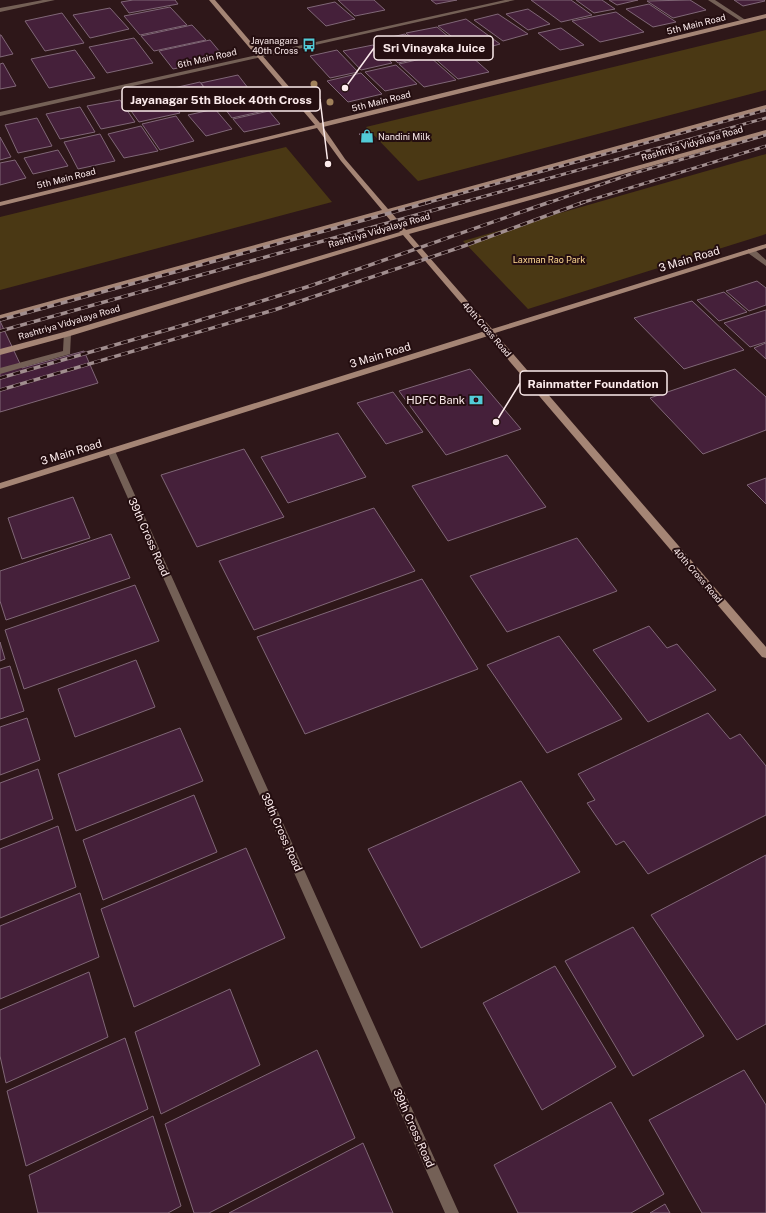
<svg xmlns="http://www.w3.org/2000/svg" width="766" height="1213" viewBox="0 0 766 1213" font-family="'Public Sans',sans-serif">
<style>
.green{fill:#4a3814}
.building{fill:#45203a;stroke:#806777}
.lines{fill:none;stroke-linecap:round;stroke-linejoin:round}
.lane{fill:#746056;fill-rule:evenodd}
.street{fill:#746056;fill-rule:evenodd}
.secondary{fill:#a58575;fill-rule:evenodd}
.rail-far1-casing{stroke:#a18e8f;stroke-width:3}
.rail-casing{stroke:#a18e8f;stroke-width:3.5}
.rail-far1{stroke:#240e10;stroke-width:2;stroke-dasharray:5.5;stroke-linecap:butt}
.rail{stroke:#240e10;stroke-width:2.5;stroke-dasharray:7;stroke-linecap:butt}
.tree{fill:#a0815b}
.labels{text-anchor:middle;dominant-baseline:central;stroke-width:4;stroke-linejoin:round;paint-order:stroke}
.far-street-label{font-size:9px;fill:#fcebec;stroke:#240e10}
.far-poi-label{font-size:9px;fill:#fcebec;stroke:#240e10;text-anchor:end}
.far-park-label{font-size:9px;fill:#fed891;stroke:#240e10}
.street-label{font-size:11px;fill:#fcebec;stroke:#240e10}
.poi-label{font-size:11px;fill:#fcebec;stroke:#240e10;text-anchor:end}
.leader{fill:none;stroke:#fcebec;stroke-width:1.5}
.callout-dot{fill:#fcebec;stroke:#240e10;stroke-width:1.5}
.callout{fill:#240e10;stroke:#fcebec;stroke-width:1.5}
.callout-label{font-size:12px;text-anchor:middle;font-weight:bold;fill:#fcebec}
</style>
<rect width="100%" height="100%" fill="#2e1719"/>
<!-- green -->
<path class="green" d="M766 30V90L418 181 366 127Z
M286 147 332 202 0 290V217Z
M766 154V234L528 309 463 241Z"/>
<!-- building -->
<path class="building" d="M133 0H175L178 4 129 13 121 2Z
M338 0H374L385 10 355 16Z
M431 0H457L436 4Z
M531 0H571L592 15 561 22Z
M576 0H602L615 9 594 13Z
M609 0H638L617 5Z
M690 0 706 10 673 18 647 1Z
M734 0H764L765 1 743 6Z
M335 2 355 19 326 26 307 8Z
M649 4 676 22 653 27 626 9Z
M170 7 187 25 140 35 124 16Z
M110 8 129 29 90 38 73 15Z
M528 9 550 24 528 30 506 14Z
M616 12 644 32 600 42 572 21Z
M62 13 84 43 45 51 25 21Z
M498 14 528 34 503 41 474 20Z
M466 19 500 44 472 52 438 26Z
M192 25 206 40 154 51 141 36Z
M437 27 462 48 431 55 406 33Z
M561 28 584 45 560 50 538 33Z
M405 34 429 56 398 63 374 41Z
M0 35H1L13 54 0 57Z
M134 38 153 63 107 73 89 47Z
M210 40 225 58 173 69 159 51Z
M373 45 392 63 361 70 343 51Z
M463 49 489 72 458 79 432 56Z
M75 50 95 78 49 88 31 59Z
M337 50 358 72 330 78 310 56Z
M430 57 456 80 424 87 399 64Z
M3 63 16 86 0 89V64Z
M396 65 417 84 385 91 365 72Z
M361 73 382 94 348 102 327 81Z
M238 75 255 97 218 105 201 83Z
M200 82 210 96 175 103 165 90Z
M164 92 180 113 139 122 124 101Z
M257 97 268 110 232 118 222 105Z
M120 100 135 122 101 129 87 106Z
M80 107 95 132 60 139 46 114Z
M215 109 232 129 206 136 188 115Z
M269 111 280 124 244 132 233 119Z
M176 116 194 141 160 150 142 124Z
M37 118 52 146 18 153 5 125Z
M141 126 158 151 124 158 108 134Z
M368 132 374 139 366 141 359 134Z
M100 134 115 161 78 169 64 142Z
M0 137 11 157 0 160Z
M58 150 68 166 33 174 24 158Z
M15 160 26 178 0 185V163Z
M757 281 766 288V305L749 311 726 291Z
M724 292 747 312 719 321 697 300Z
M692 301 744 350 684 369 634 318Z
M766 310V342L750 347 724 323Z
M0 321 22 368 84 351 98 383 0 412Z
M766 343V359L754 348Z
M470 369 521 429 446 455 399 391Z
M735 369 766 397V430L703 454 650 398Z
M393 392 423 432 386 444 357 403Z
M338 433 366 477 288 503 261 457Z
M244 449 284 517 197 547 161 475Z
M507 455 546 507 448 541 412 486Z
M766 478V504L747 485Z
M73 497 90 538 22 559 8 518Z
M374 508 415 571 254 630 219 561Z
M111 534 130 578 6 620 0 601V571Z
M577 538 617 591 507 632 470 576Z
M422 579 478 669 305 734 257 637Z
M135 585 159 641 24 689 5 630Z
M649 626 667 648 677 644 716 690 648 722 593 650Z
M559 636 622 719 547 753 487 665Z
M0 642 5 659 0 661Z
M136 660 155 707 75 737 58 689Z
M10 666 24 711 0 719V669Z
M708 713 730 739 740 734 766 766V815L648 874 624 841 616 845 587 803 595 800 578 774Z
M27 718 40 760 0 775V727Z
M180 728 203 781 76 831 58 774Z
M38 769 53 819 0 840V783Z
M521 781 580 872 421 948 368 849Z
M194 795 217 852 103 900 83 840Z
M58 826 76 887 0 918V849Z
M246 848 285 938 134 1007 101 909Z
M766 855V1024L737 1040 651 915Z
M80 893 99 957 0 999V926Z
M633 927 704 1036 633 1076 565 961Z
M555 966 616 1067 542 1110 483 1003Z
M89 972 108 1037 6 1083 0 1056V1010Z
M230 989 260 1065 161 1114 135 1032Z
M125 1038 148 1109 26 1166 7 1091Z
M317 1050 355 1138 209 1213H194L165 1124Z
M744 1070 766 1105V1213H702L649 1120Z
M611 1102 664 1194 631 1213H518L494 1165Z
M153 1116 181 1206 168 1213H38L29 1175Z
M363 1143 393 1213H229Z
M665 1204 670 1213H650Z"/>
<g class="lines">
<!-- lane -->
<path class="lane" d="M64 332H67L71 334 70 354 0 374V368L63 351Z"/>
<!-- street -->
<path class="street" d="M43 0H55L0 12V8Z
M505 0H515L0 116V112Z
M708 0H715L747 21 742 22Z
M748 249H754L766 260V266L748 253Z
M111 448 115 451 459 1213H445L107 451Z"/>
<!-- secondary -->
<path class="secondary" d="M209 0H215L320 123 766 14V18L323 127 345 159 388 209 766 105V109L391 212 406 230 766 130V134L409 234 492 329 766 244V248L495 333 766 647V658L762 657 488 336 0 489V483L485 331 403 235 70 336 0 355V349L64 332 400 232 385 214 0 319V315L382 210 341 161 317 128 0 206V202L315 125Z"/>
<!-- rail-far1 casing -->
<g class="rail-far1-casing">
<path id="rail-far1" d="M426 203 766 110
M460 203 766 118
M548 203 631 174 766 135
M581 203 766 146"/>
</g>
<!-- rail casing -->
<g class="rail-casing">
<path id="rail" d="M0 320 430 202
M0 331 463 202
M0 378 191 323 310 286 550 202
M0 390 274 310 464 246 584 202"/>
</g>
<!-- rail-far1 -->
<use href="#rail-far1" class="rail-far1"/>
<!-- rail -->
<use href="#rail" class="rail"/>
</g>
<!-- trees -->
<g class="tree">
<circle cx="314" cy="84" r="3.5"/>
<circle cx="330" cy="102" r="3.5"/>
</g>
<!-- icons -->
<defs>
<g id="bus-bare" transform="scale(1.08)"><path d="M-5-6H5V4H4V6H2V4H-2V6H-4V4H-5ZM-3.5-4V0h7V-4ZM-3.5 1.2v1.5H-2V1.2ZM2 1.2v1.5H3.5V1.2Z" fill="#52cbd7" stroke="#240e10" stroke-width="2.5" paint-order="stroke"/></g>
<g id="shop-bare" transform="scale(1.08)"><path d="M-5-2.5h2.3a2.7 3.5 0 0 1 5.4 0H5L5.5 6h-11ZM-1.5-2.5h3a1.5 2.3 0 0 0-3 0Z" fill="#52cbd7" stroke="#240e10" stroke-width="2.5" paint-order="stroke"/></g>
<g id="bank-bare" transform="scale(1.08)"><path d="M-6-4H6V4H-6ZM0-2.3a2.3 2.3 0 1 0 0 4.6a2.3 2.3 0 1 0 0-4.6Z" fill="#52cbd7" stroke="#240e10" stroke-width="2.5" paint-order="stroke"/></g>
</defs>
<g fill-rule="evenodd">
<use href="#bus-bare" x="309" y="45"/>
<use href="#shop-bare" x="367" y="136"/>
<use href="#bank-bare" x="476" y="400"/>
</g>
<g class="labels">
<!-- far-street labels -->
<g class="far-street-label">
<text transform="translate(696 24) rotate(-14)">5th Main Road</text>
<text transform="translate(207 58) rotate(-13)">6th Main Road</text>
<text transform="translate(381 101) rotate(-14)">5th Main Road</text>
<text transform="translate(692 143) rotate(-16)">Rashtriya Vidyalaya Road</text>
<text transform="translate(66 178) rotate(-14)">5th Main Road</text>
<text transform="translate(379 230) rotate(-16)">Rashtriya Vidyalaya Road</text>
<text transform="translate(69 322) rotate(-16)">Rashtriya Vidyalaya Road</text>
<text transform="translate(487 329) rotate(49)">40th Cross Road</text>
<text transform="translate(698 575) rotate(49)">40th Cross Road</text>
</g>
<!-- far-poi labels -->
<g class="far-poi-label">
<text x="298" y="40">Jayanagara<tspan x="298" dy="10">40th Cross</tspan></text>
<text x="378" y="136" text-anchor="start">Nandini Milk</text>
</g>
<!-- far-park labels -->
<g class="far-park-label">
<text x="549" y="259">Laxman Rao Park</text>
</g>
<!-- street labels -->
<g class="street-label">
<text transform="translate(689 259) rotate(-17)">3 Main Road</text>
<text transform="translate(380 355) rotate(-17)">3 Main Road</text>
<text transform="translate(71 452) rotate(-17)">3 Main Road</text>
<text transform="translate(149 537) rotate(66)">39th Cross Road</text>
<text transform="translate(282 832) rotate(66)">39th Cross Road</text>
<text transform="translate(414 1128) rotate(66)">39th Cross Road</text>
</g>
<!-- poi labels -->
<g class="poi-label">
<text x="465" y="400">HDFC Bank</text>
</g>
</g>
<!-- callouts -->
<path class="leader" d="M345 88L374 48M328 164L320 99M496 422L520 383"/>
<g class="callout-dot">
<circle cx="345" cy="88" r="4"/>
<circle cx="328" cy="164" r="4"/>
<circle cx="496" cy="422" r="4"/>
</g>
<g class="callout">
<rect x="374" y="36" width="119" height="24" rx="4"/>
<rect x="122" y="87" width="198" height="24" rx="4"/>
<rect x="520" y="371" width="147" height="24" rx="4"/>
</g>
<g class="callout-label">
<text x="434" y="52">Sri Vinayaka Juice</text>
<text x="221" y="104">Jayanagar 5th Block 40th Cross</text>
<text x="593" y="388">Rainmatter Foundation</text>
</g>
</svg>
